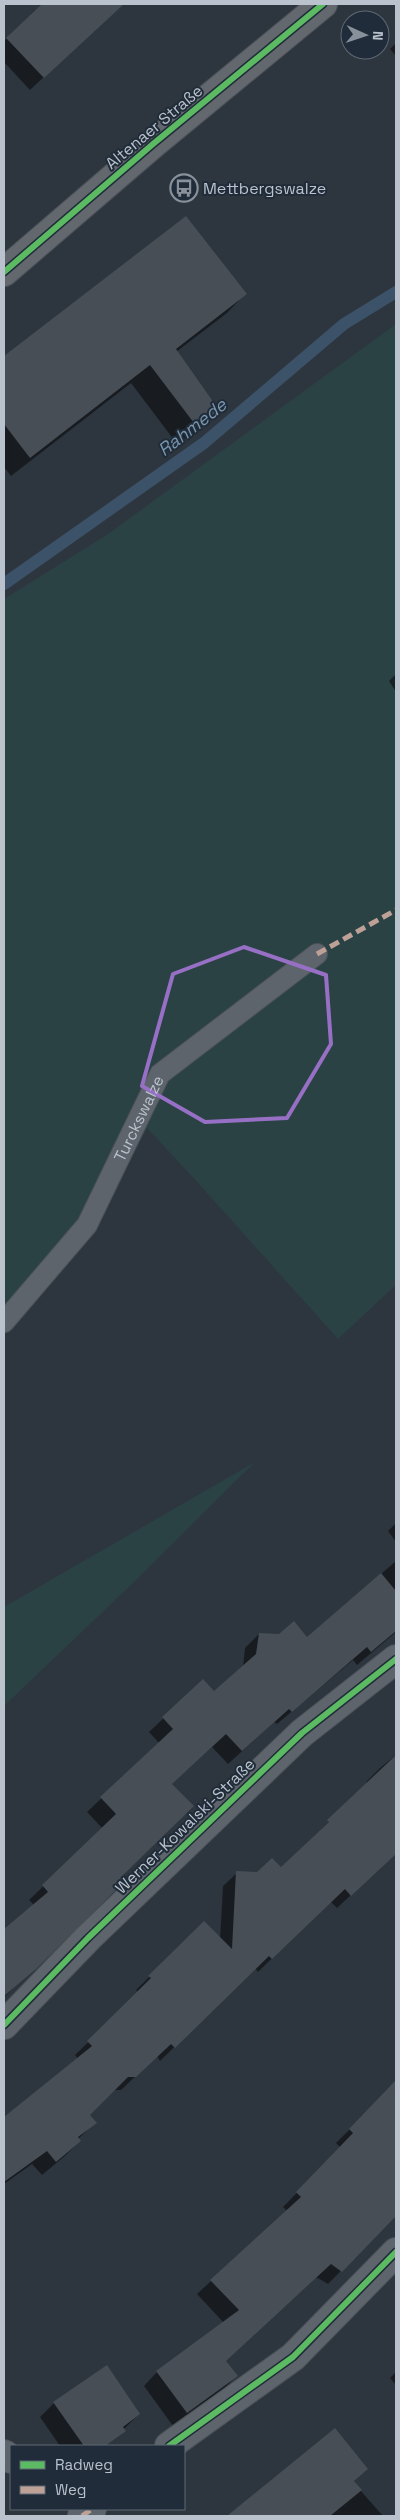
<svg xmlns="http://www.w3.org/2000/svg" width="400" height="2520" viewBox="0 0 400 2520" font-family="'Space Grotesk',sans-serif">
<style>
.green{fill:#2a4244}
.shadow{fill:#0007}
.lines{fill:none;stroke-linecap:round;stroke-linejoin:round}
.stream{stroke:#3c5268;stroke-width:12}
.building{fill:#474e55}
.service-casing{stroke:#4c5258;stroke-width:22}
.minor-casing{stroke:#4c5258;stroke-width:30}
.secondary-casing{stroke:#4c5258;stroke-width:30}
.service{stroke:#5e646b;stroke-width:20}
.minor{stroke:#5e646b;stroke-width:28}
.secondary{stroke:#63686f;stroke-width:28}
.quiet{stroke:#bda197;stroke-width:5;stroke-dasharray:10 5;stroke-linecap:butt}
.cycleway-casing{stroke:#202c39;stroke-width:9}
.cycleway{stroke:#5cba63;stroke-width:6}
.marked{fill:none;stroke:#9770c5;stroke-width:4;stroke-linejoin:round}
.labels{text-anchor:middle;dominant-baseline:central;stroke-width:4;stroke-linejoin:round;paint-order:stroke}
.street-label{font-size:16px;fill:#b9c2cd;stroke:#202c39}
.poi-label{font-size:16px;fill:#b9c2cd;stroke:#202c39;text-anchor:start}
.water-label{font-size:18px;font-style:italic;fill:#7996af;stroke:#202c39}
</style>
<rect width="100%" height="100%" fill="#2d363e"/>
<!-- green -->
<path class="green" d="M396 324V1285L338 1339 198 1183 147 1128 89 1237 4 1334V599L108 534Z
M255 1462 133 1583 4 1706V1607Z"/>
<!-- shadow -->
<path class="shadow" d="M46 4H122L30 90 4 62V41Z
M396 43V56L390 49Z
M186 217 245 294 227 313 176 352 218 410 199 428 177 444 131 383 11 476 4 467V358Z
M396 674V692L389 681Z
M396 1523V1542L388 1531Z
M396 1561V1632L357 1665 353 1660 277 1724 274 1722 228 1764 212 1747 171 1784 118 1878 122 1882 4 1997V1930L34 1905 29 1900 103 1829 87 1812 159 1743 149 1732 203 1681 214 1692 243 1667 245 1648 259 1634 307 1638Z
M396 1755V1828L380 1841V1868L337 1908 330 1901 258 1972 255 1968 160 2061 157 2056 121 2090H113L89 2115 95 2123 78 2139 80 2141 66 2155 42 2175 32 2164 4 2184V2119L78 2059 75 2055 139 1993 136 1990 204 1923 220 1939 223 1886 237 1873 257 1874 281 1869 368 1784 366 1782 380 1768Z
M392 2087 396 2092V2186L382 2200 384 2227 328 2284 316 2277 225 2361 236 2376 223 2390 173 2426 144 2386 157 2372 224 2323 197 2294 287 2211 283 2207 341 2148 336 2143Z
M396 2372V2385L390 2378Z
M54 2403 139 2414 125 2428 98 2446H60L40 2417Z
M335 2430 366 2469 353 2482 383 2516H229Z"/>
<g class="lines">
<!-- stream -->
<path class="stream" d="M4 584 204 443 344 324 396 292"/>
</g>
<!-- building -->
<path class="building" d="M42 4H124L44 78 6 38Z
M186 216 247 294 176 349 219 410 197 427 150 365 30 458 4 424V356Z
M381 1573 396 1591V1631L371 1652 367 1647 292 1712 289 1709 242 1751 226 1734 172 1784 194 1806 120 1878 124 1882 36 1969 4 1996V1929L48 1892 42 1885 116 1814 100 1797 173 1729 162 1717 203 1679 214 1691 256 1654 259 1633 279 1634 294 1621 307 1637Z
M396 1755V1854L351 1896 345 1889 272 1959 269 1956 175 2048 171 2044 136 2077H128L90 2115 97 2123 78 2137 81 2141 56 2162 47 2151 4 2182V2117L92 2046 87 2041 151 1978 148 1976 204 1921 232 1949 236 1871 257 1872 272 1858 281 1867 329 1822 327 1820Z
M396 2080V2216L342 2272 331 2264 226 2361 238 2376 187 2413 156 2371 239 2310 210 2280 301 2197 296 2192 353 2133 349 2129Z
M107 2365 140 2414 123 2427 126 2431 105 2446H84L53 2402Z
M335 2428 368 2469 354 2481 362 2490 330 2516H227Z"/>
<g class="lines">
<!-- service casing -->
<g class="service-casing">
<g id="service">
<path id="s1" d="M4 1322 87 1225 160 1074 317 954"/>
</g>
</g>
<!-- minor casing -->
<g class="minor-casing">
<path id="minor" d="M4 2025 88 1938 302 1733 396 1659
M169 2446 293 2357 396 2252
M4 2454 11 2459
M82 2516 92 2509"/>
</g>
<!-- secondary casing -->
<g class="secondary-casing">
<path id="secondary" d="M4 272 153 144 323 4"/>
</g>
<!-- service -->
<use href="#service" class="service"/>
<!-- minor -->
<use href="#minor" class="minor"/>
<!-- secondary -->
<use href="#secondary" class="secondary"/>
<!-- quiet -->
<path class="quiet" d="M317 954 396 910
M82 2516 92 2509"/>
<!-- cycleway casing -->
<g class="cycleway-casing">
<path id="cycleway" d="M4 272 153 144 323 4
M4 2025 88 1938 302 1733 396 1659
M169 2446 293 2357 396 2252"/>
</g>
<!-- cycleway -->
<use href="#cycleway" class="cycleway"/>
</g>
<!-- marked area -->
<path class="marked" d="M244 947 326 975 331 1044 287 1118 205 1122 142 1086 173 974Z"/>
<!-- icons -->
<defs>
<g id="bus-ring" transform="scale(1.4375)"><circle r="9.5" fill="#202c39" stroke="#88919b" stroke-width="1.5"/><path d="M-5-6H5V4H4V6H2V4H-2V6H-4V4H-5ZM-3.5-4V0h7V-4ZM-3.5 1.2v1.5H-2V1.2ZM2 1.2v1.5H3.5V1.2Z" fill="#88919b"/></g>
</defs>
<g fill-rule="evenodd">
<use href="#bus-ring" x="184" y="188"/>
</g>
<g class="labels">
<!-- street labels -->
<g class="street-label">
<text transform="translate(154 127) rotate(-40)">Altenaer Straße</text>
<text stroke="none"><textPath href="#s1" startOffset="246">Turckswalze</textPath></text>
<text transform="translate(185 1826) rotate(-44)">Werner-Kowalski-Straße</text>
</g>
<!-- poi labels -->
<g class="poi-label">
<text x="203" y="188">Mettbergswalze</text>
</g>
<!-- water labels -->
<g class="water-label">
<text transform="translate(192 427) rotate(-38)">Rahmede</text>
</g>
</g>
<!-- border -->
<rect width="400" height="2520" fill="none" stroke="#b9c2cd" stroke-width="10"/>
<!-- legend -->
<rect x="10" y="2445" width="175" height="65" fill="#202c39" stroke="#5d6874"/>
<rect x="20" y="2461" width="25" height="8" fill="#5cba63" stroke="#5d6874"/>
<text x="55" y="2470" font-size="15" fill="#b9c2cd">Radweg</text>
<rect x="20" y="2486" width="25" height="8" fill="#bda197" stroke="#5d6874"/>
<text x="55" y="2495" font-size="15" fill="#b9c2cd">Weg</text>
<!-- north arrow -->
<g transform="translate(365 35) rotate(93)"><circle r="24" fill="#202c39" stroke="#5d6874"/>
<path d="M0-4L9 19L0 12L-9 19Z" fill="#88919b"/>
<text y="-8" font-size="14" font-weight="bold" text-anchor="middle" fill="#b9c2cd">N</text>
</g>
</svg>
